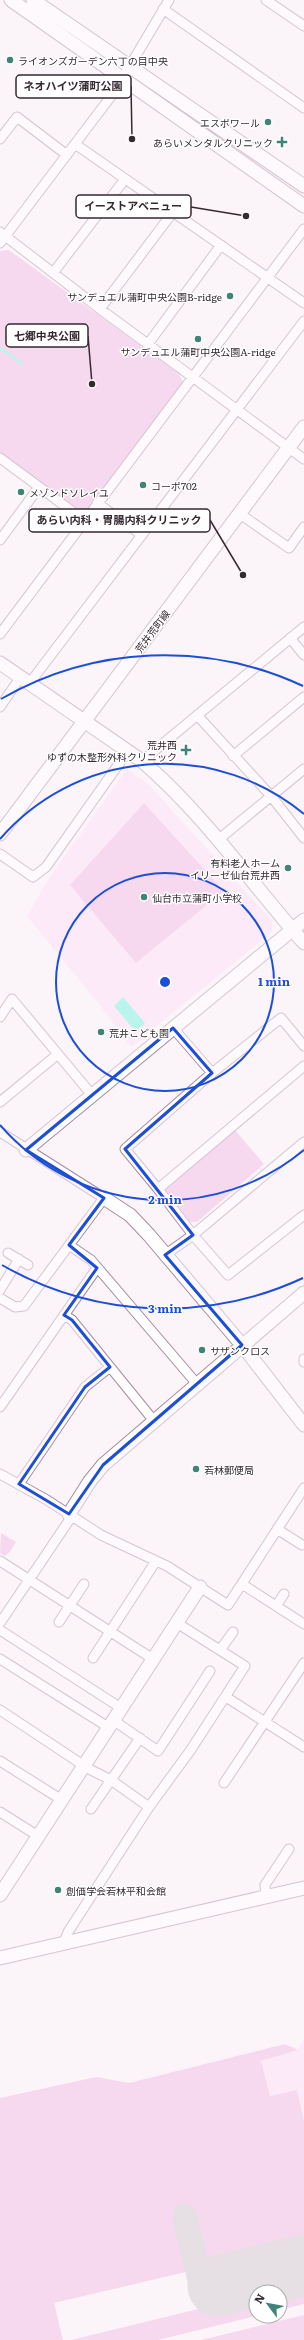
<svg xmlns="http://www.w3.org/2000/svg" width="304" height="2340" viewBox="0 0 304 2340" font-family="Literata,'Noto Sans JP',serif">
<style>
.built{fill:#fedef6}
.green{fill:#f1b8e3}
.water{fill:#69f6de}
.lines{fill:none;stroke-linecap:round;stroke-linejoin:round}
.stream{stroke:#69f6de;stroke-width:2.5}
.taxiway{stroke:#cdc5cb;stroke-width:25}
.runway{stroke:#cdc5cb;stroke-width:61}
.street-casing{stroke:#a98ba1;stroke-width:11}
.secondary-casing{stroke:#a98ba1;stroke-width:15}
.street{stroke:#fff;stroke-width:9}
.secondary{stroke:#fff;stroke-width:13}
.marked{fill:none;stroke:#1d4ed8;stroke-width:3;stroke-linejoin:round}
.ring{fill:none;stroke:#1d4ed8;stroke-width:2}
.poi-dot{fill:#408478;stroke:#fff;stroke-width:1.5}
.labels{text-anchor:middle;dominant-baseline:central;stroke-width:3;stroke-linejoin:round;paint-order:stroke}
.poi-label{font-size:10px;fill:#352932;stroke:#fff;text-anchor:start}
.street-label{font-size:10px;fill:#352932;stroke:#fff}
.centre{fill:#1d4ed8;stroke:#fff;stroke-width:2}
.ring-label{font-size:12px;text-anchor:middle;font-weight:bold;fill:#1d4ed8;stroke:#fff;stroke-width:3;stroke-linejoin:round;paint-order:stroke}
.leader{fill:none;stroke:#352932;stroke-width:1.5}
.callout-dot{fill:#352932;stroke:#fff;stroke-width:1.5}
.callout{fill:#fff;stroke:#352932;stroke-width:1.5}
.callout-label{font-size:11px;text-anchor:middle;font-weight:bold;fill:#352932}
</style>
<rect width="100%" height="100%" fill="#fbf4f9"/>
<!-- built -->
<path class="built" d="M127 769 148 784 272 921V932L131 1047 99 1004 27 916 49 878Z
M304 2039V2121L297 2090 270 2096 261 2061 298 2050Z"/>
<!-- green -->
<path class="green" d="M9 250 179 374 185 387 84 520 0 456V251Z
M144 803 224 891 136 963 70 885Z
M234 1129 264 1164 197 1222H189L165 1192 164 1187Z
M1 1533 16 1542 10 1552 5 1556 0 1553Z
M285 2044 298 2050 261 2061 270 2096 297 2090 304 2121V2243L204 2267 198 2264 188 2213 181 2215 192 2267 190 2271 54 2303 63 2340H0V2098L96 2077 129 2083Z
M304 2284V2304L280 2310V2292H270Z
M256 2295V2316L158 2340H71Z
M304 2315V2340H201Z"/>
<!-- water -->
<path class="water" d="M123 997 145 1023 136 1032 114 1006Z"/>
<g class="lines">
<!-- stream -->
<path class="stream" d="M0 348 22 364"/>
<!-- taxiway -->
<path class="taxiway" d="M185 2216 202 2289"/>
<!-- runway -->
<path class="runway" d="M218 2286 304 2265"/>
<!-- street casing -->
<g class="street-casing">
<path id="street" d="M266 0 304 26
M163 9 304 108
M0 139 17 117 67 155
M75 144 304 303
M0 232 100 309 304 459
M0 243 115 91 169 0
M53 273 125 179
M100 309 173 212
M148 344 221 245
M0 458 84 520
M97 503 142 535
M240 514 289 548 304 527
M0 540 39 487
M0 634 304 229
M290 638 304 655
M29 684 304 321
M0 707 20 678
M197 715 271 796 304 838
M233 756 304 697
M142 761 304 627
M218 840 304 769
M0 854 33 877 46 867 128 751
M0 1017 12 999 92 1095
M173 1028 212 1073
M0 1102 58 1054
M0 1132 104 1198 24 1306 15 1307 0 1298
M304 1142 193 1235 228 1275 304 1215
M158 1189 125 1149 212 1073 281 1018 304 1046
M69 1245 91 1260 197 1384
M8 1253 28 1265
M165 1255 193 1235 158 1189 304 1066
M0 1290 19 1259
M64 1315 72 1320 154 1421
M304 1359V1362
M0 1407 97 1268
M0 1474 47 1500 101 1535 167 1566 228 1605 304 1488
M19 1484 85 1387 110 1367
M277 1529 302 1545
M0 1561 153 1659
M242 1584 304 1624
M276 1606 284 1594
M59 1622 84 1584
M0 1623 72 1516
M0 1630 121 1708
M220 1650 233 1632
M93 1658 156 1561
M0 1659 108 1727
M226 1697 304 1747
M0 1710 89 1769 111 1780 149 1807
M113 1720 158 1751 210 1671
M0 1761 62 1800
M224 1783 304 1663
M91 1809 140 1738
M0 1812 38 1836
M266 1896 265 1885 289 1849
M63 1945 68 1932 149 1807 190 1751 245 1666 177 1623"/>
</g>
<!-- secondary casing -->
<g class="secondary-casing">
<path id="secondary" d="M11 0 304 206
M33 0 304 186
M0 663 142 761C204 814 250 882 304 943
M0 834 304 427
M26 1150 304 920
M104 1198 130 1215 149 1235 242 1345 304 1425
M69 1514 90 1481 103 1465 304 1293
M0 1895 200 1587
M0 1958 304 1888"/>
</g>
<!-- street -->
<use href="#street" class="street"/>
<!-- secondary -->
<use href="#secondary" class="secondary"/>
</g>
<!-- marked area -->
<path d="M0 0H304V2340H0ZM173 1028 212 1073 125 1149 193 1235 165 1255 242 1345 103 1465 69 1514 19 1484 85 1387 110 1367 72 1320 64 1315 97 1268 69 1245 104 1198 26 1150Z" fill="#fbf4f9" fill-opacity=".55" fill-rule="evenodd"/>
<path class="marked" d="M173 1028 212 1073 125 1149 193 1235 165 1255 242 1345 103 1465 69 1514 19 1484 85 1387 110 1367 72 1320 64 1315 97 1268 69 1245 104 1198 26 1150Z"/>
<!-- distance rings -->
<g class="ring">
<circle cx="165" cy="982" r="109"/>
<path d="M304 1150A218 218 0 0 1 0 1125M0 839A218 218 0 0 1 304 814"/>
<path d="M303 1278A327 327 0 0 1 2 1265M1 699A327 327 0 0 1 303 686"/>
</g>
<!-- markers -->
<g class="poi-dot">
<circle cx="10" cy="60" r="4"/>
<circle cx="268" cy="122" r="4"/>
<path d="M280 136h4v4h4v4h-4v4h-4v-4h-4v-4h4z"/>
<circle cx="230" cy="296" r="4"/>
<circle cx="198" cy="339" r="4"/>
<circle cx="143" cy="485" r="4"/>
<circle cx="21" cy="492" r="4"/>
<path d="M184 744h4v4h4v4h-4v4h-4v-4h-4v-4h4z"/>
<circle cx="288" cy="868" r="4"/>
<circle cx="144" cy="897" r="4"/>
<circle cx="101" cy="1032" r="4"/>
<circle cx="202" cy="1350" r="4"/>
<circle cx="196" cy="1469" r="4"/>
<circle cx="58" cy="1890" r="4"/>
</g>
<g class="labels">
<!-- poi labels -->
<g class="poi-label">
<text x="18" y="60">ライオンズガーデン六丁の目中央</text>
<text x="260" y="122" text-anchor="end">エスポワール</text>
<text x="273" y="142" text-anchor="end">あらいメンタルクリニック</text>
<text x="222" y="296" text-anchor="end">サンデュエル蒲町中央公園B-ridge</text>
<text x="198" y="351" text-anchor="middle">サンデュエル蒲町中央公園A-ridge</text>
<text x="151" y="485">コーポ702</text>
<text x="29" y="492">メゾンドソレイユ</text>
<text x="177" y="744" text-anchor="end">荒井西<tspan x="177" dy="12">ゆずの木整形外科クリニック</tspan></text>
<text x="280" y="862" text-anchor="end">有料老人ホーム<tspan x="280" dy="12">イリーゼ仙台荒井西</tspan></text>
<text x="152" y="897">仙台市立蒲町小学校</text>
<text x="109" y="1032">荒井こども園</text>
<text x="210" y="1350">サザンクロス</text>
<text x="204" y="1469">若林郵便局</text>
<text x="66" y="1890">創価学会若林平和会館</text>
</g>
<!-- street labels -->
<g class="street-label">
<text transform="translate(152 631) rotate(-53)">荒井荒町線</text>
</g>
</g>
<circle cx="165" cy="982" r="6" class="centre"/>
<g class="ring-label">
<text x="274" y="986">1 min</text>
<text x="165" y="1204">2 min</text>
<text x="165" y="1313">3 min</text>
</g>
<!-- callouts -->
<path class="leader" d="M132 139L131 86M246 216L191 207M92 384L88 336M243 575L210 520"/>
<g class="callout-dot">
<circle cx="132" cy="139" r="4"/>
<circle cx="246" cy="216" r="4"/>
<circle cx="92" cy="384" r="4"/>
<circle cx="243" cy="575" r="4"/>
</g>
<g class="callout">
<rect x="16" y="75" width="115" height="23" rx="4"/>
<rect x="76" y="195" width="115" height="23" rx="4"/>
<rect x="6" y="324" width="82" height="23" rx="4"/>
<rect x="29" y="509" width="181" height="23" rx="4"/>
</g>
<g class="callout-label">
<text x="73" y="90">ネオハイツ蒲町公園</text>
<text x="133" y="210">イーストアベニュー</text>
<text x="47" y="340">七郷中央公園</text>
<text x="119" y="524">あらい内科・胃腸内科クリニック</text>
</g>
<!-- north arrow -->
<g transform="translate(268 2304) rotate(302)"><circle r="19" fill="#ffffff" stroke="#aea9ad"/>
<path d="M0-3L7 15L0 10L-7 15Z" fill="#408478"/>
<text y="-6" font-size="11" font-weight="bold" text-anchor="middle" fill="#352932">N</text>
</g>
</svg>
